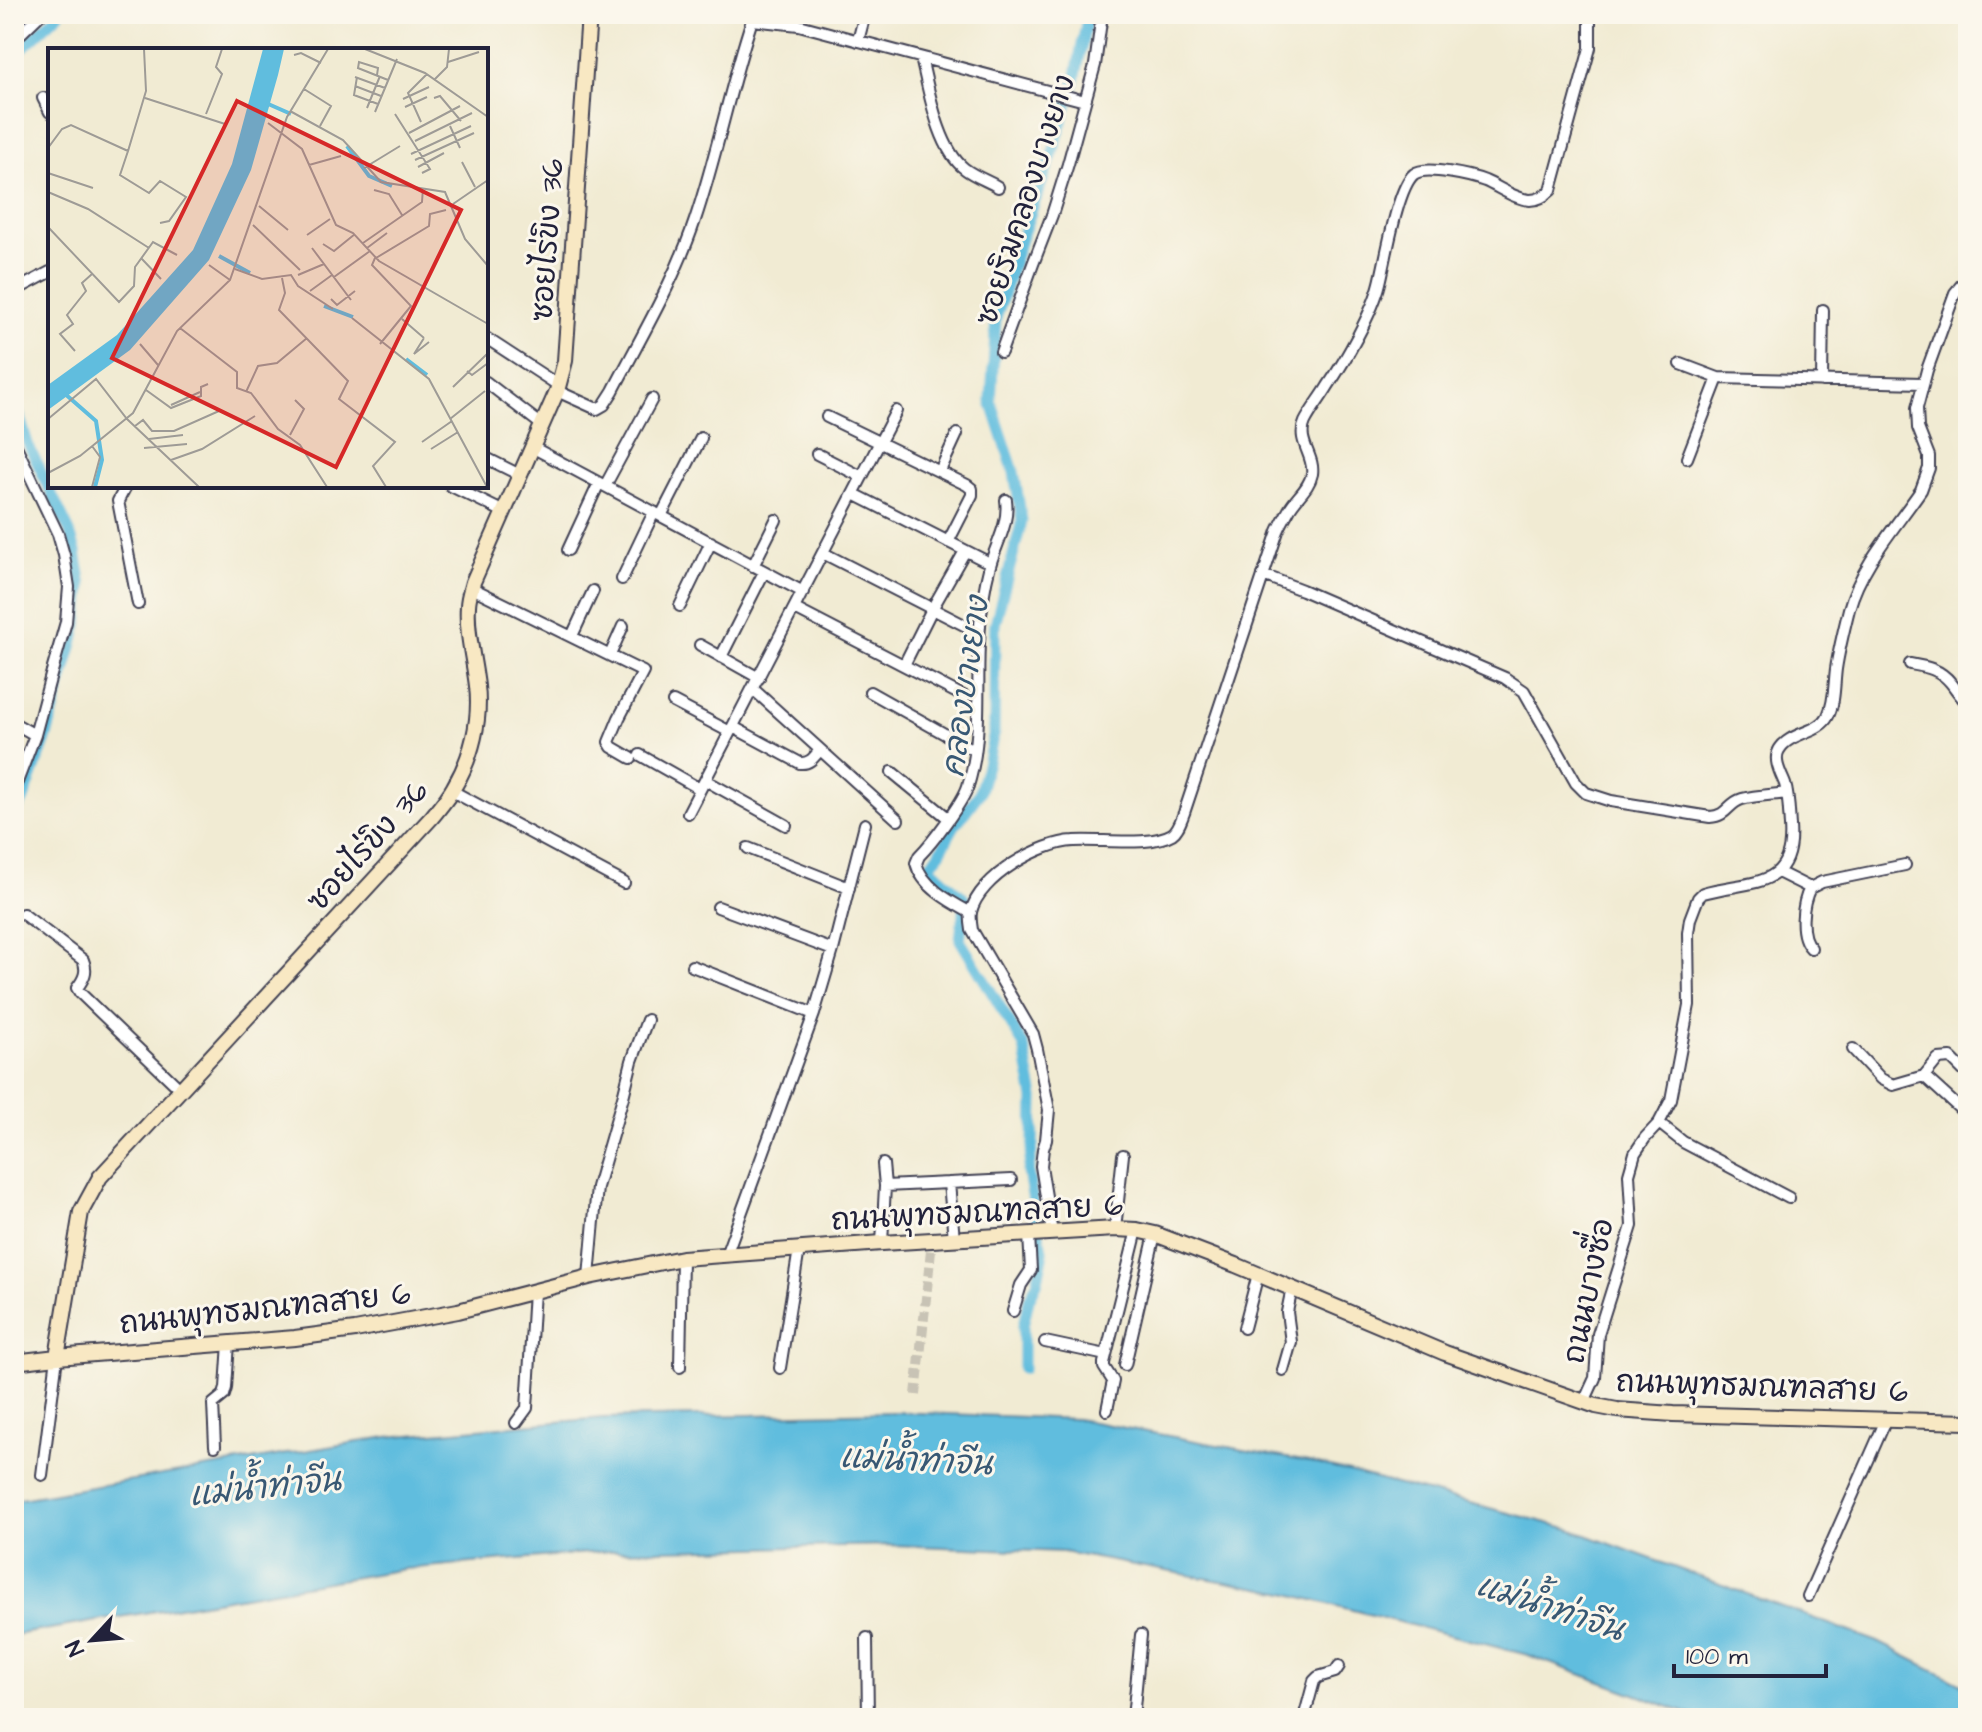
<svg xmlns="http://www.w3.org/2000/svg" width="1982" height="1732" viewBox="0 0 1982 1732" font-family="'Architects Daughter','Playpen Sans Thai',sans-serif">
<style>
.water{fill:#60bdde;stroke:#41708c;stroke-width:2}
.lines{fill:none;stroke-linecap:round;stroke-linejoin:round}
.canal{stroke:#60bdde;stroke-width:11}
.street-tunnel{stroke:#c8c3b5;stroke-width:10;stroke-dasharray:10 5;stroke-linecap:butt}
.street-casing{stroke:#414052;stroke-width:14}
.secondary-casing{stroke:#414052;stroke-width:18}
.street{stroke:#fff;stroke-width:10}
.secondary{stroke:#f8e8c3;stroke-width:14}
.labels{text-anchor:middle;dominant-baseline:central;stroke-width:6;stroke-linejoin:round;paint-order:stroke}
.street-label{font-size:30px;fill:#22223b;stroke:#fbf7ec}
.water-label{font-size:32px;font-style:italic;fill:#385874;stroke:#fbf7ec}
.inset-river{fill:none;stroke:#60bdde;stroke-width:4}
.inset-road{fill:none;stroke:#9e9b96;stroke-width:2}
.view{fill:#d62828;fill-opacity:0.15;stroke:#d62828;stroke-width:4}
.inset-edge{fill:none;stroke:#22223b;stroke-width:4}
</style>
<rect width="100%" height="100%" fill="#fbf7ec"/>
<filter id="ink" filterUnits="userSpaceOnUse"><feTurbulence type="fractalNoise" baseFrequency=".0125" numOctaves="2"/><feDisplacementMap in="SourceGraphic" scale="16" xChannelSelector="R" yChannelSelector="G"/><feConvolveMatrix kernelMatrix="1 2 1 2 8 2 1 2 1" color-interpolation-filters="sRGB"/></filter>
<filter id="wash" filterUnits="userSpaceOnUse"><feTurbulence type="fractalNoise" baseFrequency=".006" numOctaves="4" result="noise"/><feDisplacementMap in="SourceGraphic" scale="32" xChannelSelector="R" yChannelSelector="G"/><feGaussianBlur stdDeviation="1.8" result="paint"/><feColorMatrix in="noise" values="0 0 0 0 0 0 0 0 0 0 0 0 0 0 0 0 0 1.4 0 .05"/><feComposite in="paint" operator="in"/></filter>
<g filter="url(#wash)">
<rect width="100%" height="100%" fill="#f1ebd3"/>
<!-- water -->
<path class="water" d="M894 1412 1077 1419 1314 1463 1567 1528 1878 1642 1968 1687V1718H1700L1528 1655 1286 1593 1063 1552 893 1545 611 1551 404 1569 14 1635V1500L387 1437 603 1418Z"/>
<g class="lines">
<!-- canal -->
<path class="canal" d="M14 56 59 14
M14 397 28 444 69 530 76 552 82 586 78 625 46 739 23 801 14 815
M1023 1369V1326L1029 1299 1037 1283 1043 1257 1028 1172 1033 1144 1034 1098 1024 1046 960 940 965 899 929 866 938 856 954 827 979 794 988 762 994 732 995 624 1022 521 1014 472 991 401 996 318 1021 239 1053 153 1075 80 1088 14"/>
</g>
</g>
<g filter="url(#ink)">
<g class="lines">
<!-- street-tunnel -->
<path class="street-tunnel" d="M916 1395 932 1240"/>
<!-- street casing -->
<g class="street-casing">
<path id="street" d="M14 40 41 14
M858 41 865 14
M921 58C929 90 938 149 965 169 974 176 988 181 998 187
M43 98 50 112
M14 291 50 272
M486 338 558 385
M1001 352 1033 264 1052 215 1068 164 1095 65 1102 14
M1681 364 1718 378
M1822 381 1823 310
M486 382 542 425
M557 391 597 409 604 405 613 391C642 335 675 280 695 220 717 155 730 86 752 20L799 25 1085 101
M827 417 967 485 972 489V495L948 542
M14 442 58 534 64 555 69 587 66 622 51 675 35 735 14 790
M532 447 803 592
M817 454 862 477
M486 458 520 475
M1687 458 1718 378 1923 383
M940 471 957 434
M126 486 118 501 138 604
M451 486 504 512
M605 486 652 399
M854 494 984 560
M661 516 701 438
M568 550 599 483
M823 553 968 627
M753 566 776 520
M1263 575 1302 590 1505 678 1524 691 1576 783 1586 793 1611 801 1710 817C1728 816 1728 803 1742 799 1756 795 1773 795 1787 793
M622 579 654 512
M472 588 643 672 619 718 609 742 612 747 631 758
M680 606 711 542
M795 609 965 697
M572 636 593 591
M700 645 759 678
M610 655 623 626
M721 657 764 572
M1910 664C1927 667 1940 669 1951 683 1957 690 1960 697 1968 703
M904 665 932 609 965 551
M753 689 898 820
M870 692 975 751
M673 702 730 732
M14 723 35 735
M733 727 800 763C810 764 814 757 820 750
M640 755 700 789
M892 772 948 818
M705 780 786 825
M452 791 624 883
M688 813 896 411
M748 848 849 888
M1778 872 1810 888
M718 907 833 950
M971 913C951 902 922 887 916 863L919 856C932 843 963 802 968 786 986 728 973 666 982 607 984 591 987 574 992 559 999 539 1009 521 1006 500
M23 914 83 960C88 971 84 979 77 988L80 993 180 1089
M1811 948C1798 936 1802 903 1810 888L1822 882 1905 865
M692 966 814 1014
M1853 1049 1881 1079 1893 1085 1924 1076 1938 1059 1951 1058 1968 1075
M1924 1076 1968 1116
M1659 1123 1683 1142 1789 1198
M885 1186 949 1183
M1115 1229 1123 1155
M1052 1233 1041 1166 1043 1149 1046 1140 1049 1110 1037 1049 1033 1034 972 930C971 924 970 918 971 912 979 877 1041 842 1074 841 1100 839 1150 847 1172 834 1179 829 1181 820 1184 813L1278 531C1281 524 1285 517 1289 510 1296 497 1309 489 1312 474 1315 456 1296 441 1305 422 1311 410 1321 398 1328 386 1345 361 1373 312 1380 283 1386 260 1397 188 1414 174 1426 165 1472 176 1485 181 1499 187 1515 199 1530 200 1539 200 1545 196 1551 190L1590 48V14
M954 1239 949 1183 1011 1180
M882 1243 885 1186 883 1164
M726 1255 814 1014 833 950 865 824
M589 1277 597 1187 623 1097 632 1061 647 1020
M1013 1311 1021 1285 1031 1270 1029 1235
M1244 1328 1258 1274
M1045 1342 1106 1355
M1125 1365 1155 1234
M680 1367 682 1258
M780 1368 799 1249
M1283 1370 1291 1342 1287 1312 1292 1288
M1584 1402 1595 1378 1598 1334 1632 1226 1629 1174 1635 1153 1645 1138 1659 1123 1671 1100 1689 1005 1688 933 1690 919 1698 898 1703 893C1748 880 1795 891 1790 826 1789 813 1789 797 1785 784 1781 774 1773 760 1779 750 1789 732 1820 733 1828 716 1835 702 1834 684 1836 669 1839 649 1844 629 1849 609 1861 565 1895 528 1921 490L1929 468V456L1918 428 1917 408 1927 370 1955 293 1968 277
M1107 1410 1113 1381 1104 1367V1363L1137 1230
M516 1423 527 1408 534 1291
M215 1446 213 1404 224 1395 226 1388 229 1343
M42 1475 57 1357
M1808 1596 1886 1420
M867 1638 868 1718
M1133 1718 1141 1635
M1304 1718 1314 1681 1318 1677 1335 1672 1339 1666"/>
</g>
<!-- secondary casing -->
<g class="secondary-casing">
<path id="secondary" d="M57 1357 81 1212 100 1177 432 817C440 807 448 798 454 787 472 757 481 720 477 686 474 660 466 632 468 606 468 598 471 590 473 582L557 391 565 361 589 14
M14 1362 57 1357 295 1338 355 1330 458 1311 589 1277 682 1258 882 1243 1115 1229 1137 1230 1155 1234 1236 1265 1445 1353 1596 1406 1617 1410 1673 1414 1968 1422"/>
</g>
<!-- street -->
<use href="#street" class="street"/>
<!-- secondary -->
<use href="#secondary" class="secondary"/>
</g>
</g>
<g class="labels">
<!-- street labels -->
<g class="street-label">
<text transform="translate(1026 200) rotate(-72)">ซอยริมคลองบางยาง</text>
<text transform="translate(548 240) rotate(-86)">ซอยไร่ขิง 36</text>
<text transform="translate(368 846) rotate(-48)">ซอยไร่ขิง 36</text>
<text transform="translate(977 1213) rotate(-3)">ถนนพุทธมณฑลสาย 6</text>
<text transform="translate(1589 1291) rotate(-78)">ถนนบางซื่อ</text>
<text transform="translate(265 1309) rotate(-6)">ถนนพุทธมณฑลสาย 6</text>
<text transform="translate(1762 1387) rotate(2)">ถนนพุทธมณฑลสาย 6</text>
</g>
<!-- water labels -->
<g class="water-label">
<text transform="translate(966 687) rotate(-82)">คลองบางยาง</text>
<text transform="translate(916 1461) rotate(3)">แม่น้ำท่าจีน</text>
<text transform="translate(265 1488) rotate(-6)">แม่น้ำท่าจีน</text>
<text transform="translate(1550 1608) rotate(18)">แม่น้ำท่าจีน</text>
</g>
</g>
<!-- overview -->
<g transform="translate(48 48)">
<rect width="440" height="440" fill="#f1ebd3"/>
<path d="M215 1H236L230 27 203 122 161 212 82 302 0 362V337L69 287 145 202 184 116Z" fill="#60bdde"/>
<path class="inset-river" d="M218 55 243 66M299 98 321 128 344 138M171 208 202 225M276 258 305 269M358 311 379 327M16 345 48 373 54 412 47 439"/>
<path class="inset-road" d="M317 1 377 25 440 69M246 7 253 5 273 15M400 14 431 4M329 27 330 20 311 14 310 20 340 32M307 29 337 40M309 29 306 47 330 56M387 31 399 19 401 1M307 38 333 48M256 41 283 58 272 78M97 50 177 76M386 50 392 48 413 73M355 51 381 39M357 59 379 49M319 60 332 28M242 63 295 92 333 134 397 144 417 191 440 218M327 64 349 11M158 66 174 26 168 19 174 1M347 66 382 121 374 125M373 74 360 45 379 26M220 75 254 101 288 177 305 185 331 213 440 276M402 78 412 100M361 85 412 58M367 93 424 65M0 100 14 81 23 77 80 103 98 43 96 1M80 103 72 127 101 145 112 133 138 149 121 173 112 175M363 106 423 78M367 112 426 85M414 114 427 139M261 117 293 108M370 119 396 105M316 120 352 98M0 125 45 140M326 142 341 146 354 167M0 144 40 161 101 200M405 156 440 132M211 158 240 182M205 177 252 222M0 179 71 254 86 238 87 219 105 194 129 207M259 187 282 171M315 195 374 154 375 140M275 196 286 203 307 186M264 200 303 252M319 200 339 185M93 210 113 231M327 210 324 217 363 258 332 296M328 210 381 178 382 166 398 162M161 217 182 232M187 221 214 231 243 227 250 238 285 261M250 227 276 216M286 229 322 203M234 230 237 245 231 262 300 333 291 351 347 394 325 418 338 439M262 243 284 227M283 251 289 257 307 243M304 270 381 331 439 439M354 271 376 290M132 280 189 324V340L203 345 230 381 252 397 279 439M376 290 366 306 381 294M92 296 110 317M27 303 12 286 25 276 19 267 38 243 34 235 44 226M419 323 424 327 440 315M405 339 440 305M98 342 123 360 153 348V339L160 336M198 344 210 318 229 315 259 290M123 357 152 344M0 371 48 331 79 371 151 439M402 371 437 343M87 378 95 372 104 383H126L171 363M242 387 256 361 247 352M101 391 135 387M374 394 404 373M44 398 52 409 44 439M96 400 139 396M383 401 410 384M123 412 154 401 207 368M0 425 32 408 85 365 129 283 182 232 239 69 280 1"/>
<path class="view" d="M189 53 413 162 288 419 64 310Z"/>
<rect width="440" height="440" class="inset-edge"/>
</g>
<!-- margin -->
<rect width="1982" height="1732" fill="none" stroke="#fbf7ec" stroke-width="48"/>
<!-- north arrow -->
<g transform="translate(92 1640) rotate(244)" stroke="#fbf7ec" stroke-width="6" paint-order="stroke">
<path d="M0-6L14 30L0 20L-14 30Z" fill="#22223b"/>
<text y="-12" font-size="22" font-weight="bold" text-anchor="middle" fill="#22223b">N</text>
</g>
<!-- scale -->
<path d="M1674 1664v12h152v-12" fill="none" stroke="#22223b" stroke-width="4"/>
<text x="1686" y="1664" font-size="24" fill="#22223b" stroke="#fbf7ec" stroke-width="6" paint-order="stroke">100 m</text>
</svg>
